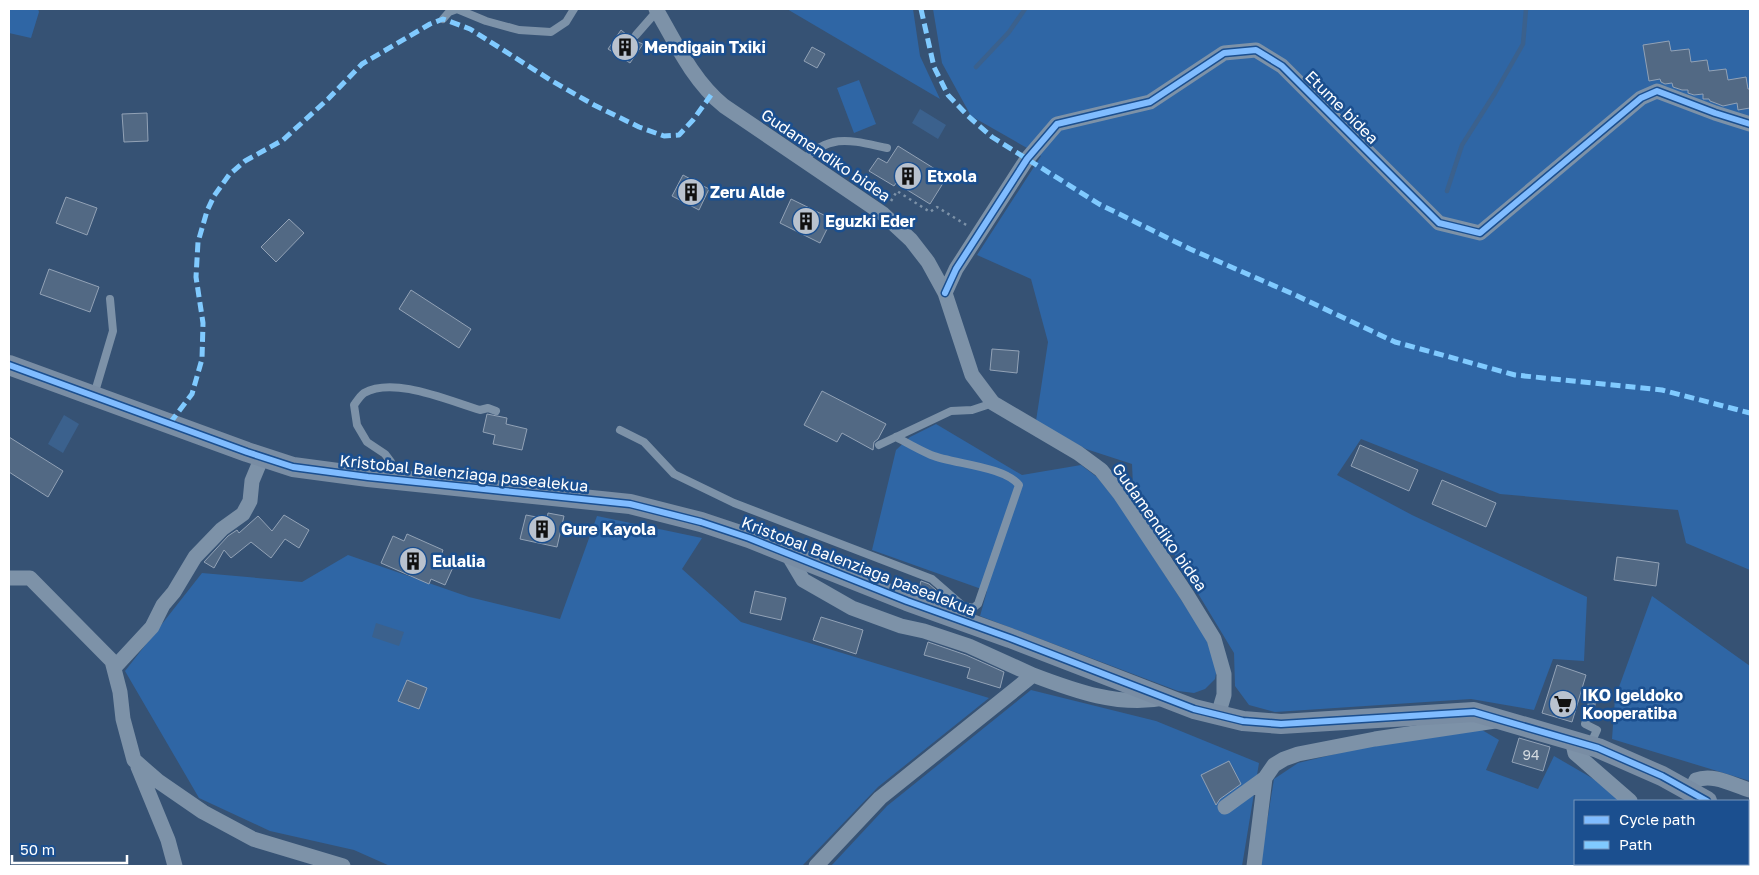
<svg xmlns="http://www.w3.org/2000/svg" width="1759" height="875" viewBox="0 0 1759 875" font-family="'Golos Text',sans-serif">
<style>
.green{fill:#2f66a5}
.water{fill:#3b618d}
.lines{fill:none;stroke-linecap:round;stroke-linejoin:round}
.stream{stroke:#3b618d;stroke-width:4.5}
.building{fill:#526984;stroke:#92a2b6}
.path{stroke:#7d92a8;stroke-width:2.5;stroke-dasharray:2.5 4;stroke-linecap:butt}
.lane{stroke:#7d92a8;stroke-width:8}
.street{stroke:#7d92a8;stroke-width:15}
.secondary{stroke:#798da4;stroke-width:20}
.quiet{stroke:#80caff;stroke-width:5;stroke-dasharray:10 5;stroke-linecap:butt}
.cycleway-casing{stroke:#1b4f8f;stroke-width:9}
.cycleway{stroke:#80bcff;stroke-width:6}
.labels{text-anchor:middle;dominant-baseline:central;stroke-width:5;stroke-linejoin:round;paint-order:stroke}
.number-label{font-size:14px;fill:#d4dae0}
.poi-label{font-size:16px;font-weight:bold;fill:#fff;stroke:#1b4f8f;text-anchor:start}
.street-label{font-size:16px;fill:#fff;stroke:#1b4f8f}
</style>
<rect width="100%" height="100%" fill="#365274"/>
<!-- green -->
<path class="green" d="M9 9H38L39 12 31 38 9 33Z
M787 9H913L920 56 940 99Z
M933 9H1750V570L1686 543 1678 510 1500 494 1361 439 1337 475 1412 515 1587 597 1584 661 1553 659 1534 710 1471 699 1275 712 1249 705 1235 686 1234 653 1133 486 1132 464 1086 449 1036 421 1048 342 1031 279 977 255 1041 156 971 116 942 63Z
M859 80 876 124 854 133 837 88Z
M936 424 1022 475 1081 465 1097 477 1118 503 1206 638 1217 668 1215 679 1205 689 1194 693 1178 691 980 616 987 591 872 550 896 450 910 437Z
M597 516 702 538 682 569 741 622 989 698 878 787 802 866H390L354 850 270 831 199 798 125 671 202 573 302 582 348 555 469 597 560 619Z
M1652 596 1750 666V781L1612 739 1615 698Z
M1031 690 1156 721 1259 763 1242 866H831L887 806Z
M1482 730 1499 740 1486 770 1538 789 1554 756 1604 785 1622 801H1575V864H1690L1693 866H1260L1274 779 1298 763 1360 748Z"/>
<!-- water -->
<path class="water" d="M920 109 946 125 938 139 912 123Z
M64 415 79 424 63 453 48 444Z
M376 623 404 632 399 646 372 637Z"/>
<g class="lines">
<!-- stream -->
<path class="stream" d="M976 67 1009 32 1025 9
M1447 191 1462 145 1495 93 1523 44 1526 9"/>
</g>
<!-- building -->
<path class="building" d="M621 30 633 40 643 44 630 63 608 49Z
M1669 41 1671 51 1689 49 1691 62 1707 60 1709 71 1726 69 1728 80 1746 77 1748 89H1750V108L1738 110 1737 103 1723 106 1718 104 1710 101 1709 99H1703V94L1694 95 1688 93V90H1682L1673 87 1672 83 1665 84 1661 82 1660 79 1649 81 1643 45Z
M812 47 825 54 817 68 804 61Z
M147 113 148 141 124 142 122 114Z
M898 146 935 169 933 172 945 180 930 204 896 183 894 186 869 171 878 158 887 163Z
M683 175 709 189 699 210 672 196Z
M66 197 97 208 87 235 56 223Z
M791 199 832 219 820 243 780 223Z
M289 219 304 233 276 262 261 247Z
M49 269 99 287 90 312 40 294Z
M411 290 471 329 459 348 399 309Z
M992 349 1019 351 1017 373 990 370Z
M822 391 886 424 878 439 874 442 873 450 842 433 837 442 804 425Z
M487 414 507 418 506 424 527 429 522 450 493 444 495 435 483 432Z
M9 437 63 471 48 497 9 472Z
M1360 445 1418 470 1409 491 1351 466Z
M1442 480 1496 503 1486 527 1432 504Z
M548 513 564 516 557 547 520 539 526 515 547 519Z
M284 515 309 530 299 548 285 539 271 558 251 542 231 558 224 550 214 568 204 562 228 536 237 530 239 533 258 516 272 531Z
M407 534 443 550 440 559 454 565 445 585 431 579 429 584 381 563 393 536 404 541Z
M1617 557 1659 563 1656 586 1614 580Z
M921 581 929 584 936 590 934 598 918 592Z
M755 591 786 598 781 620 750 613Z
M821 617 863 630 856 654 813 640Z
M928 642 966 655 1004 672 1000 688 967 678 970 668 924 655Z
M1557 665 1586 675 1572 722 1542 713Z
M407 680 427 688 419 709 398 701Z
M1519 738 1550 747 1543 771 1512 762Z
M1229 761 1241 784 1220 799 1216 805 1201 775Z"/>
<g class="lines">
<!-- path -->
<path class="path" d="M891 201 897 191 930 212 937 207 968 226"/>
<!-- lane -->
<path class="lane" d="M443 19 449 12 457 9 486 21 519 30 551 32 566 22 574 9
M636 35 657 11
M803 161C830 132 853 141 887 148
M94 395 113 331 110 299
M620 430 644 442 674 474 734 503 932 579 963 606 973 608 978 604 1019 485C1004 466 953 464 931 455 919 450 907 443 896 437
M879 445 951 411 972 410 993 403
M392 478 391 462 385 454 367 442 357 425 354 405C357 401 360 396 364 393 394 376 449 401 480 410L488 408 496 411
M1590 745 1597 730 1585 724 1593 700"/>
<!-- street -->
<path class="street" d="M656 9C675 42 693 81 724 106L883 214 911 240 928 262 945 293 972 375 993 403 1078 453 1101 470 1120 494 1187 595 1214 639 1224 674V695L1218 715
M945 293 956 269 1027 159 1057 124 1150 102 1224 53 1256 50 1282 66 1439 223 1480 233 1641 98 1657 91 1715 113 1750 124
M787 553 803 580 852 608 901 626 924 631 969 646 1033 675 880 798 816 866
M9 578H30L112 661 120 692 123 719 134 760 158 781 203 812 253 839 343 866
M114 668 152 627 163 605 174 592 195 557 222 529 243 514 250 501 252 481 262 457
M1033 675C1075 691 1119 707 1165 698
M1572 739 1575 753 1630 801
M138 767 168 840 175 866
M1691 791 1696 780C1713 773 1733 785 1750 790
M1225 807 1265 778
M1701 864 1704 866
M1254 866 1265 778 1274 765 1284 759 1298 754 1375 739 1495 721"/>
<!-- secondary -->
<path class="secondary" d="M9 365 247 452 293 467 368 477 630 504 701 522 749 538 907 601 1010 638 1194 709 1243 721 1281 724 1474 712 1598 748 1662 776 1707 801
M1748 825 1750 827"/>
<!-- quiet -->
<path class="quiet" d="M921 9 934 67 948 95 968 116 992 137 1099 204 1190 249 1293 294 1395 342 1515 375 1662 390 1750 413
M170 423 192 394 202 359 203 323 196 277 198 242 207 211 214 196 229 175 245 161 283 140 328 99 362 64 430 24 443 19 470 29 552 81 594 105 639 127 664 136 679 135 693 120 711 95"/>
<!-- cycleway casing -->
<g class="cycleway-casing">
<path id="cycleway" d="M945 293 956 269 1027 159 1057 124 1150 102 1224 53 1256 50 1282 66 1439 223 1480 233 1641 98 1657 91 1715 113 1750 124
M9 365 247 452 293 467 368 477 630 504 701 522 749 538 907 601 1010 638 1194 709 1243 721 1281 724 1474 712 1598 748 1662 776 1707 801"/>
</g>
<!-- cycleway -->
<use href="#cycleway" class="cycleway"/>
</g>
<!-- icons -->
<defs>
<g id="building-disc" transform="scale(1.4375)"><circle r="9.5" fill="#b9c2ce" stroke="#1b4f8f"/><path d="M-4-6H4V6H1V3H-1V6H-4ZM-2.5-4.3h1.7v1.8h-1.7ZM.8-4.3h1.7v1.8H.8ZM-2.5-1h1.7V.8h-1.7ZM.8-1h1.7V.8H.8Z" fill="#111"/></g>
<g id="supermarket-disc" transform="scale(1.4375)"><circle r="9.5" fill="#b9c2ce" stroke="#1b4f8f"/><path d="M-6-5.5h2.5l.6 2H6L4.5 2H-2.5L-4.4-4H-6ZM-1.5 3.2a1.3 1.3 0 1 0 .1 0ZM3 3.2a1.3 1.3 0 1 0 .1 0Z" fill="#111"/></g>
</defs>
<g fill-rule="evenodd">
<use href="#building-disc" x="625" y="47"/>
<use href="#building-disc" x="908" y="176"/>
<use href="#building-disc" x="691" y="192"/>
<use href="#building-disc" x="806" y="221"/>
<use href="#building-disc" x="542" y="529"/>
<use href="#building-disc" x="413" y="561"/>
<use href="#supermarket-disc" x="1563" y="704"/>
</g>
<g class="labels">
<!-- number labels -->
<g class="number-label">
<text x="1531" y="754">94</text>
</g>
<!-- poi labels -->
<g class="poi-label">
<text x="644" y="47">Mendigain Txiki</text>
<text x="927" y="176">Etxola</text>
<text x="710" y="192">Zeru Alde</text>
<text x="825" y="221">Eguzki Eder</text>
<text x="561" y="529">Gure Kayola</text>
<text x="432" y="561">Eulalia</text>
<text x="1582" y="695">IKO Igeldoko<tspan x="1582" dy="18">Kooperatiba</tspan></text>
</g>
<!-- street labels -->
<g class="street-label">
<text transform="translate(1342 107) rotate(45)">Etume bidea</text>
<text transform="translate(826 155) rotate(34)">Gudamendiko bidea</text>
<text transform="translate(464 473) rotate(6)">Kristobal Balenziaga pasealekua</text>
<text transform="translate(1160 527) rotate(55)">Gudamendiko bidea</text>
<text transform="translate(859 566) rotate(21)">Kristobal Balenziaga pasealekua</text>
</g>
</g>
<!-- border -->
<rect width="1759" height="875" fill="none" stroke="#ffffff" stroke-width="20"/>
<!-- legend -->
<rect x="1574" y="800" width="175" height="65" fill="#1b4f8f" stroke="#7695bc"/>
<rect x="1584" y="816" width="25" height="8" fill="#80bcff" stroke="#7695bc"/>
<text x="1619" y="825" font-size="15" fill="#ffffff">Cycle path</text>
<rect x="1584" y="841" width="25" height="8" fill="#80caff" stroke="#7695bc"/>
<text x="1619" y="850" font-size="15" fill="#ffffff">Path</text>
<!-- scale -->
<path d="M12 855v8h115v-8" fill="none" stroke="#ffffff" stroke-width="2.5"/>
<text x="20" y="855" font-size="15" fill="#ffffff" stroke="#1b4f8f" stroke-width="4" paint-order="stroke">50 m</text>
</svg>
